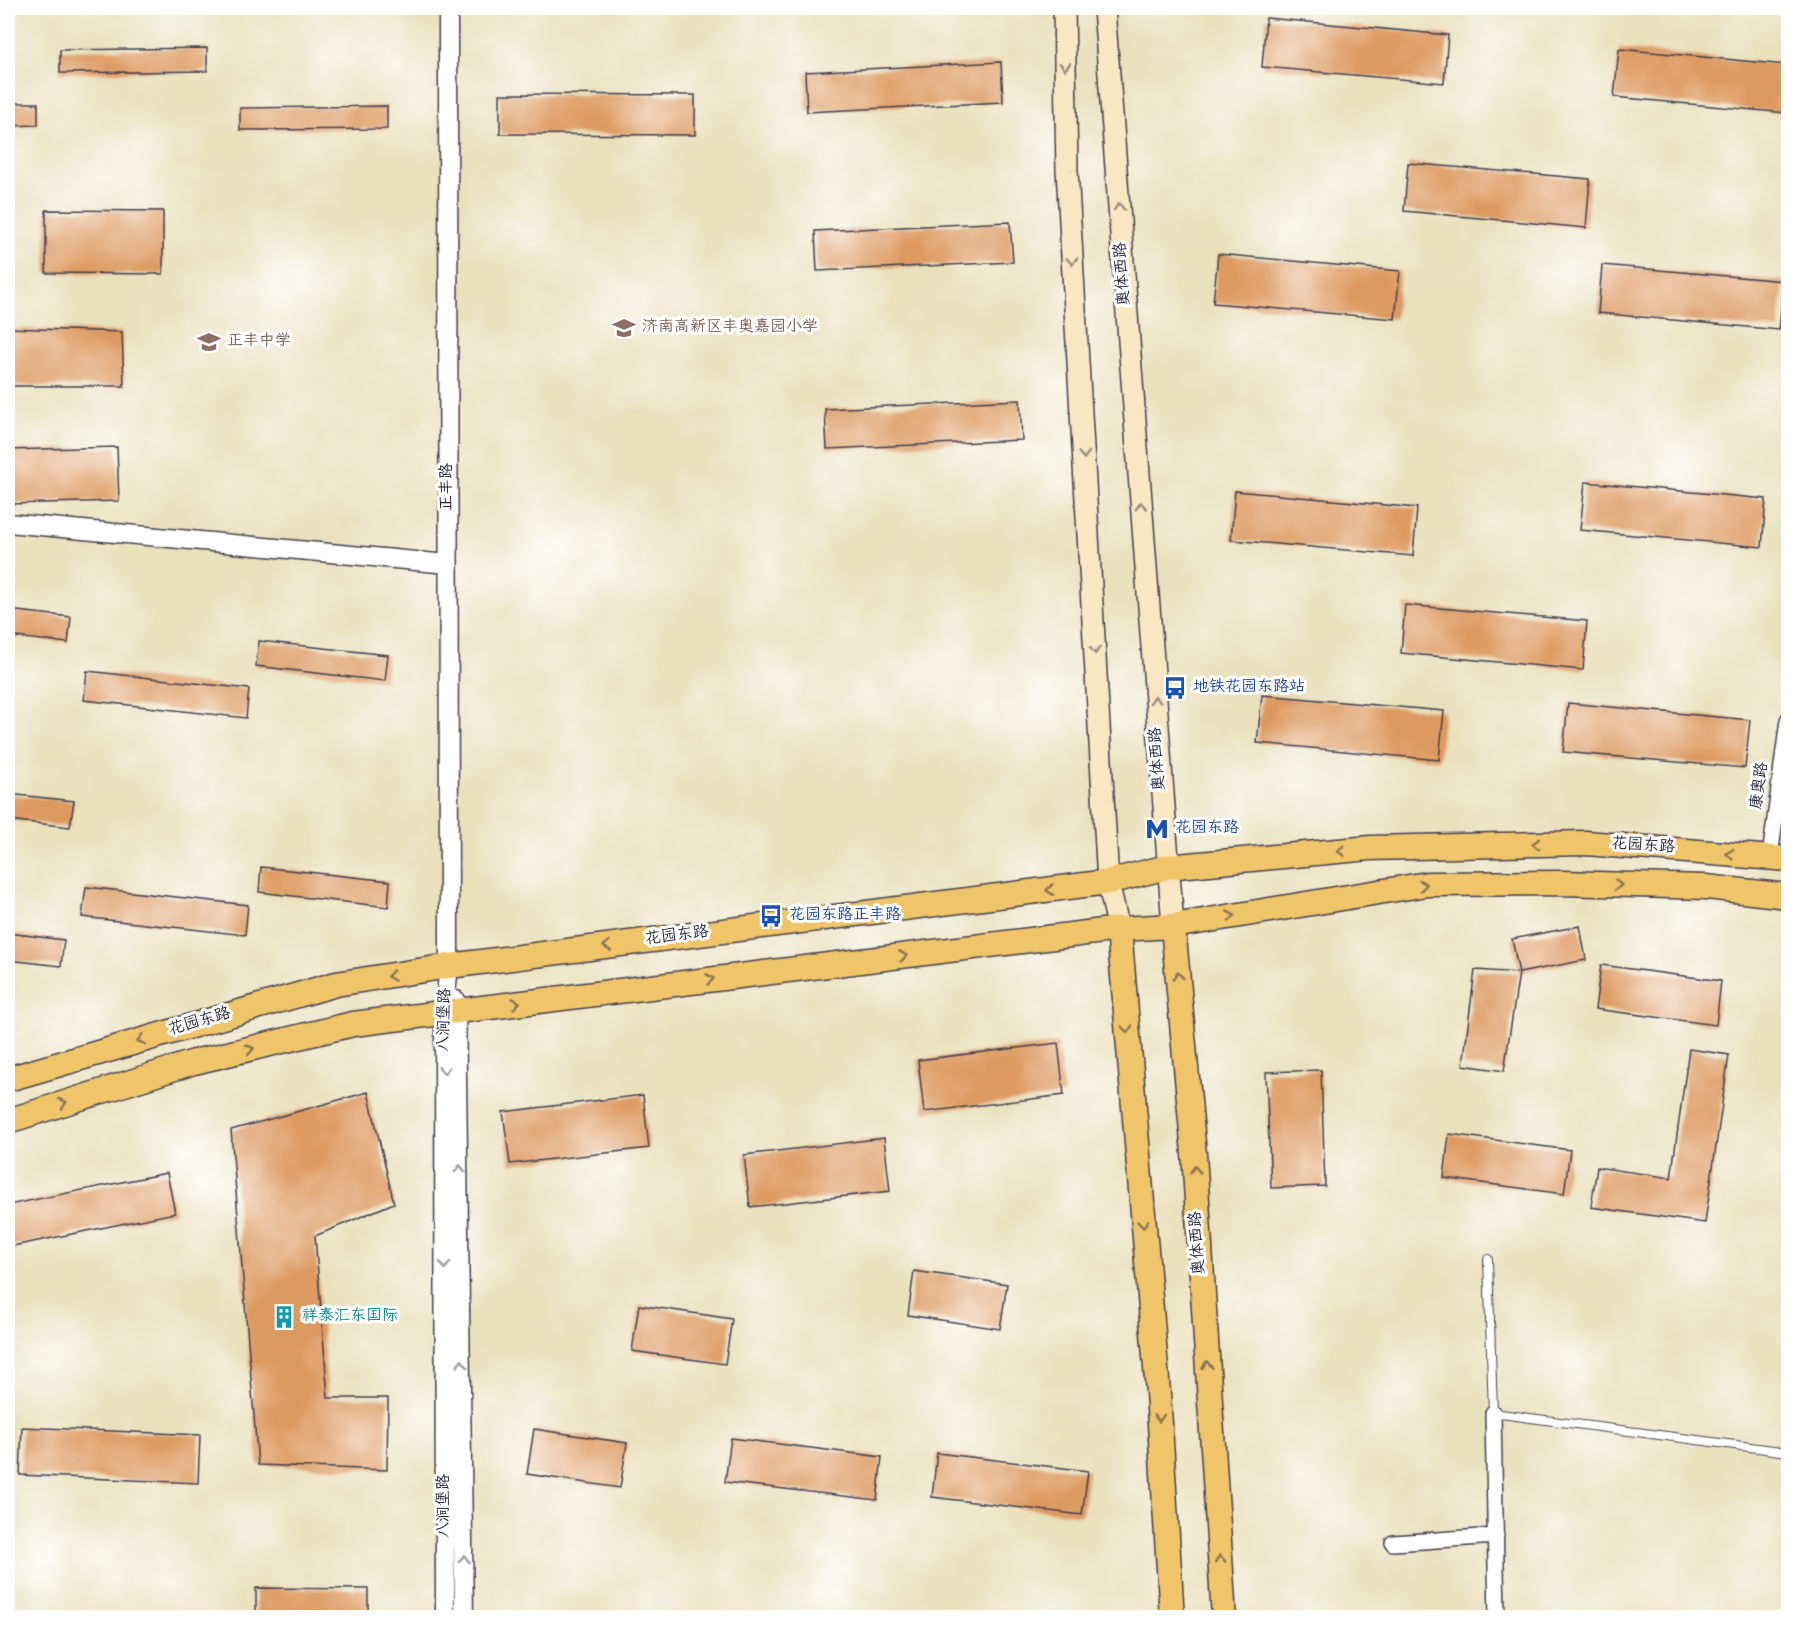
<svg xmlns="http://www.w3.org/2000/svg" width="1796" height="1625" viewBox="0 0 1796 1625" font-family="'Gochi Hand','LXGW WenKai TC',sans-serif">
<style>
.building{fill:#dd9a61}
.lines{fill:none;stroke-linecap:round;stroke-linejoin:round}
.service-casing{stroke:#403e4e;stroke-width:10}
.minor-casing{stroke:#403e4e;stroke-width:18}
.tertiary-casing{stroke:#403e4e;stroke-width:21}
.secondary-casing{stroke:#403e4e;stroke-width:24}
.primary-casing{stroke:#403e4e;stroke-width:27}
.service{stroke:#fff;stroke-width:8}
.minor{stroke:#fff;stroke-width:15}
.tertiary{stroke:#fff;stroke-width:18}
.secondary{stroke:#f9e7c3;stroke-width:21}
.primary{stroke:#f0c469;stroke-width:24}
.oneway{stroke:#988e86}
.oneway2{stroke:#897352}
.oneway3{stroke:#9c9ca7}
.labels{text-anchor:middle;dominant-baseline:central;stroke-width:6;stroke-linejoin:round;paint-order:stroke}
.street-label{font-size:16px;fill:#22223b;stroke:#fff}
.education-label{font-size:16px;fill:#785e54;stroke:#fff;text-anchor:start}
.transit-label{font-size:16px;fill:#164399;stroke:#fff;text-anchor:start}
.culture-label{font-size:16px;fill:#0d838f;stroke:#fff;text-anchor:start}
</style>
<rect width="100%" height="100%" fill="#fff"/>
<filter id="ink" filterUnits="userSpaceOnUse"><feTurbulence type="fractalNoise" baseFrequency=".0167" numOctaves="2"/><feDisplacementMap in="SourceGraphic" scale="12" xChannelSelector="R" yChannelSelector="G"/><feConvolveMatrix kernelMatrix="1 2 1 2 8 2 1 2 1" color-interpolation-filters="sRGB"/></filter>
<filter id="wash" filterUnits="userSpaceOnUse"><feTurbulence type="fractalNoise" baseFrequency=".008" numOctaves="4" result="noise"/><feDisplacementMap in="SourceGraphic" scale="24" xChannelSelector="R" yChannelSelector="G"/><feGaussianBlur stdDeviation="1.35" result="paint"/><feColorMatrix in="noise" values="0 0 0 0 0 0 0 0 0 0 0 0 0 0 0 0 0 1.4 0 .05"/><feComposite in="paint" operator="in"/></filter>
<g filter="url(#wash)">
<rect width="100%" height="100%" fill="#e9e0bc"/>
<g id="blocks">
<!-- building -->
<path class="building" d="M1266 18 1448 35 1444 83 1262 67Z
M207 48V71L60 73V50Z
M1619 49 1788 65V113L1614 97Z
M1001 62 1003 102 807 112 805 72Z
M500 94 695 95V135L500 134Z
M8 103H38V125L8 126Z
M387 106V129L240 130V108Z
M1408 163 1590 179 1586 228 1404 211Z
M46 210 163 211V274L46 273Z
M1010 222 1013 262 817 271 815 231Z
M1218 254 1400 271 1395 319 1213 303Z
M1602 265 1784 281 1779 330 1598 313Z
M8 328 122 332 124 386H8Z
M1020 400 1022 440 827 449 825 409Z
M117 447 119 501 8 504V450Z
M1585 482 1766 499 1762 547 1580 530Z
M1235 491 1417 508 1413 556 1231 540Z
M1405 605 1587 621 1583 670 1401 653Z
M8 610 71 617 68 643 8 636Z
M259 641 388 655 385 681 256 666Z
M87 671 249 689 246 718 84 700Z
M1262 695 1444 711 1439 760 1257 743Z
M1568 703 1750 720 1745 768 1563 752Z
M8 794 74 801 70 827 8 820Z
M261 867 390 881 388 907 259 892Z
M86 887 248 905 245 935 82 917Z
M1580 926 1586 960 1519 973 1512 939Z
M8 933 64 940 61 966 8 960Z
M1601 965 1721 981 1716 1025 1595 1009Z
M1475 970 1519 973 1504 1071 1463 1065Z
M1058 1043 1064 1095 924 1112 918 1060Z
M1689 1049 1729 1055 1705 1223 1591 1207 1597 1167 1671 1178Z
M1321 1070 1325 1186 1271 1188 1266 1072Z
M368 1092 394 1203 315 1236 328 1398H388L387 1470 258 1465 231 1130Z
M643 1095 649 1148 510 1164 503 1112Z
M1449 1134 1570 1150 1564 1194 1444 1178Z
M884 1138 890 1191 750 1207 744 1155Z
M167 1173 175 1213 8 1247V1205Z
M914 1271 1007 1284 1000 1329 908 1315Z
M639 1305 732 1319 725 1364 632 1351Z
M22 1427 200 1435 198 1483 20 1475Z
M534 1429 627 1443 620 1488 527 1474Z
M731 1438 882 1457 877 1500 725 1482Z
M937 1453 1088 1471 1082 1515 932 1497Z
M256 1588 368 1589V1617H256Z"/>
</g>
</g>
<g filter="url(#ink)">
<use href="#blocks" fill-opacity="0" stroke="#403e4e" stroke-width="1.5"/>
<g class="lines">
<!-- service casing -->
<g class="service-casing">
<path id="service" d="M1488 1259 1493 1413 1788 1452"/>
</g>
<!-- minor casing -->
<g class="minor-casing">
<path id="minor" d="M1770 857 1788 720
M1493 1413 1497 1618
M1393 1543 1496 1536"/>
</g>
<!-- tertiary casing -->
<g class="tertiary-casing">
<path id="tertiary" d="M8 523 448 564
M456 1000 464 1618
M445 1618 444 1012 449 966 448 8"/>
</g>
<!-- secondary casing -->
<g class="secondary-casing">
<path id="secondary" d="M1064 8 1067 170 1108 882 1119 929
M1104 8 1173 926"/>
</g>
<!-- primary casing -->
<g class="primary-casing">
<path id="primary" d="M1173 926 1194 1154 1224 1618
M1119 929 1158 1392 1172 1618
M8 1079 336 984 449 966 1108 882 1167 867 1370 848 1586 843 1788 859
M8 1121 194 1062 353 1024 1119 929 1173 926 1427 884 1562 883 1706 887 1788 896"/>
</g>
<!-- service -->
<use href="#service" class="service"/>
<!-- minor -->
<use href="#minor" class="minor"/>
<!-- tertiary -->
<use href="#tertiary" class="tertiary"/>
<!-- secondary -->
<use href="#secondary" class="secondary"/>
<!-- primary -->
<use href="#primary" class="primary"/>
</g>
<!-- one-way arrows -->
<defs><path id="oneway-chevron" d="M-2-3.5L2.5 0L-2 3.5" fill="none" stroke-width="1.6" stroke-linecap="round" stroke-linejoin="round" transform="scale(1.5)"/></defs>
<g class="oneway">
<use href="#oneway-chevron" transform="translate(1065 66) rotate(89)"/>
<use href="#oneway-chevron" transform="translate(1119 207) rotate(-94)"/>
<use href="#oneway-chevron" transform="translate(1072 261) rotate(87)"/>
<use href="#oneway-chevron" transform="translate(1084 455) rotate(87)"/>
<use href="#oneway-chevron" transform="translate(1141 506) rotate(-94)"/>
<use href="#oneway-chevron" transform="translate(1095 650) rotate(87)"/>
<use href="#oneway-chevron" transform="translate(1155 700) rotate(-94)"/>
</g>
<g class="oneway2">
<use href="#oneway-chevron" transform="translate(1536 844) rotate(179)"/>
<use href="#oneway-chevron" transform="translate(1341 851) rotate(175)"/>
<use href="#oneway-chevron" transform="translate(1730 854) rotate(-176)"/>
<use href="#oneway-chevron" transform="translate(1423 885) rotate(-7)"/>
<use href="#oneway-chevron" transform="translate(1618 885) rotate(2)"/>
<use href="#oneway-chevron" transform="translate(1050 890) rotate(173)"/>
<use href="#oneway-chevron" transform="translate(1231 916) rotate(-10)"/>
<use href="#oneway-chevron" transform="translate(607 946) rotate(173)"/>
<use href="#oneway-chevron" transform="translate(903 956) rotate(-7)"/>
<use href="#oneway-chevron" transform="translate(391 976) rotate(172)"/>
<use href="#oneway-chevron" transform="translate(1178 976) rotate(-96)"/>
<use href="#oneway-chevron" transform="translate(710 979) rotate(-7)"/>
<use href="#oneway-chevron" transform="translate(516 1003) rotate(-7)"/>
<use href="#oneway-chevron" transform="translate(1127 1029) rotate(85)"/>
<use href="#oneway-chevron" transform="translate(141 1040) rotate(164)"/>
<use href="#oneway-chevron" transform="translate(250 1049) rotate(-13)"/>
<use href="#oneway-chevron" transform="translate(63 1103) rotate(-18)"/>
<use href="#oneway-chevron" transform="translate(1195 1170) rotate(-94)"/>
<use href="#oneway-chevron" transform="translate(1143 1224) rotate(85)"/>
<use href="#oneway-chevron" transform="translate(1207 1365) rotate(-94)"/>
<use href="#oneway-chevron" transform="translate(1159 1418) rotate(88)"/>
<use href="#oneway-chevron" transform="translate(1220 1559) rotate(-94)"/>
</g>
<g class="oneway3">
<use href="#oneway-chevron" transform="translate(444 1070) rotate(90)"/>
<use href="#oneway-chevron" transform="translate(460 1169) rotate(-91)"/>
<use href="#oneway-chevron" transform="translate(445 1265) rotate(90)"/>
<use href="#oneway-chevron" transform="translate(462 1364) rotate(-91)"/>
<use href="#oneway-chevron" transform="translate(464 1559) rotate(-91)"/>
</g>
</g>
<!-- icons -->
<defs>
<g id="school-bare" transform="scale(1.8)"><path d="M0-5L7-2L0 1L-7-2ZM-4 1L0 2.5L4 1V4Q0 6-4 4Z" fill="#8d6e63" stroke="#fff" stroke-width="2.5" paint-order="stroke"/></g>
<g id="bus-bare" transform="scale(1.8)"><path d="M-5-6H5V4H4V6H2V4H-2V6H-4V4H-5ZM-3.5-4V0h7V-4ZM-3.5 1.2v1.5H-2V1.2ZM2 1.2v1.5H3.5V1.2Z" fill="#1a4fb4" stroke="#fff" stroke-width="2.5" paint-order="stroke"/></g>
<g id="metro-bare" transform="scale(1.8)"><path d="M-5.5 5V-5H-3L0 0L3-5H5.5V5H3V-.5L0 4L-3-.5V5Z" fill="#1a4fb4" stroke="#fff" stroke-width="2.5" paint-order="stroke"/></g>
<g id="building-bare" transform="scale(1.8)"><path d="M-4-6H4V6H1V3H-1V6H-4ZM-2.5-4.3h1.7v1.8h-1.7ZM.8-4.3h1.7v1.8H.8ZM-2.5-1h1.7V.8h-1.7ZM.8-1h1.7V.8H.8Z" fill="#0f9aa8" stroke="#fff" stroke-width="2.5" paint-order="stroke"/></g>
</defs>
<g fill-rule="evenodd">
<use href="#school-bare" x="624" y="328"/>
<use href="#school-bare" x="209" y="342"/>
<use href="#bus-bare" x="1175" y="688"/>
<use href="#metro-bare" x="1157" y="829"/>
<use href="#bus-bare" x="771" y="916"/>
<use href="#building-bare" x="284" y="1317"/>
</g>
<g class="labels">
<!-- street labels -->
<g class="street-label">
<text transform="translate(1124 274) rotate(-94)">奥体西路</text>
<text transform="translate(448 487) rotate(-90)">正丰路</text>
<text transform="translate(1159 759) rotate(-94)">奥体西路</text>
<text transform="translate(1761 786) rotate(-82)">康奥路</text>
<text transform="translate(1643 847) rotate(4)">花园东路</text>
<text transform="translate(677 937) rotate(-7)">花园东路</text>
<text transform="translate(446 1020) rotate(-88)">八涧堡路</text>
<text transform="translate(200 1023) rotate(-16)">花园东路</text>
<text transform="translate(1199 1243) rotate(-94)">奥体西路</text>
<text transform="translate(445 1506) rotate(-90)">八涧堡路</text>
</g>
<!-- education labels -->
<g class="education-label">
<text x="642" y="328">济南高新区丰奥嘉园小学</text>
<text x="227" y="342">正丰中学</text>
</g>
<!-- transit labels -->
<g class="transit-label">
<text x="1193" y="688">地铁花园东路站</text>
<text x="1175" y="829">花园东路</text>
<text x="789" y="916">花园东路正丰路</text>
</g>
<!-- culture labels -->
<g class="culture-label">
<text x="302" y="1317">祥泰汇东国际</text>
</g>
</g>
<!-- margin -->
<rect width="1796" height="1625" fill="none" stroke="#fff" stroke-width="30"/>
</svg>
